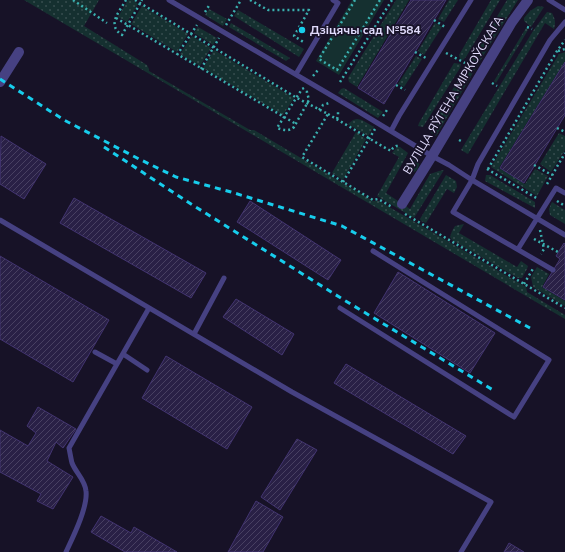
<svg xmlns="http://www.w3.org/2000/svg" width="565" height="552" viewBox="0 0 565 552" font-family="'Nunito Sans',sans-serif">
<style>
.grass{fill:url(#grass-dots)}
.green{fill:#153030}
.building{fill:url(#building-hatch);stroke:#423470}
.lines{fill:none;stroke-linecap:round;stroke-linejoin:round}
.path{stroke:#3ab0af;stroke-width:2.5;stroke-dasharray:2 3;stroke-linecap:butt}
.lane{stroke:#464182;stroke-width:5}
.street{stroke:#464182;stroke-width:10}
.rail{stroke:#17cdec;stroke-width:3;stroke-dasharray:6 5;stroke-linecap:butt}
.poi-dot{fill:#17cdec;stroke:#171227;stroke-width:1.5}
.labels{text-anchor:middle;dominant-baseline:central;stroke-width:3.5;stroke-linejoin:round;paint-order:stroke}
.poi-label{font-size:12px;font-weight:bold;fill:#e0dbfc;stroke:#171227;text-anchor:start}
.street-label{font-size:12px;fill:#e0dbfc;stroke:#171227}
</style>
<defs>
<pattern id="grass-dots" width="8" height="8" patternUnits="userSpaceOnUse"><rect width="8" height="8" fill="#153030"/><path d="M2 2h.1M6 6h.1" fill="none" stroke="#374d4f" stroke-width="1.8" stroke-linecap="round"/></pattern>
<pattern id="building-hatch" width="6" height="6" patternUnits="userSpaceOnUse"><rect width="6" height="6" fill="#292046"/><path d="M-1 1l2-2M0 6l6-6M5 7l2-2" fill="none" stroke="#484062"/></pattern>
</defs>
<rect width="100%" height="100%" fill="#171227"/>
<!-- grass -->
<path class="grass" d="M24 0H99L84 26 147 65 149 69V71L250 130H254L373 201H379L526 287 527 292 565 315V319Z
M128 0H133L138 4 127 22 118 17Z
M396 0H409L357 87 349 82 348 78Z
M449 0H458L444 22 438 19Z
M491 0H500L466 57 463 60 460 59 459 55Z
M507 0H518L480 61 436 136C433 134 430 133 429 128Z
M142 6 188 34 177 52 131 24Z
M538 6 544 7 531 27 524 21V18L530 11Z
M209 9 227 19 223 26 205 15Z
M238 10 304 49 299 57 234 16Z
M547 12 552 13C555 19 556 22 554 29L545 23 468 154 461 150 533 31Z
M231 23 290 58 286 61 229 27Z
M435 23 442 27 424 55 418 51Z
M198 27 217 38 213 45 194 33Z
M526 28 528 30 496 83 494 81Z
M192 36 211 48 200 66 180 54Z
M214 50 294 98 283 115 203 68Z
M565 52V61L499 168 525 184 535 169 548 176 537 196 491 167 559 54Z
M416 56 422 59 404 87 398 84Z
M454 63 461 64 460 68 423 127 418 126 419 123Z
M344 88 383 112 378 118 338 93 341 89Z
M357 119 362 120 374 127 368 136 348 124 353 120Z
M356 132 366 139 343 180 332 173Z
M559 133 565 136V150L551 172 540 164Z
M397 147H400L408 153 386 193 410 209 430 174 439 171 444 170 414 218 377 196 399 157 392 153Z
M414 154 419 158C420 171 415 174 404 173Z
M446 175 456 181 457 187 454 193 447 189 426 223 421 221 420 219Z
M486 175H490L535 202V208L485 181Z
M552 202 565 210V224L550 215 549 209Z
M464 224 459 233 517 267 521 261 528 266 527 269 522 278H518L452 240 450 237 452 231 455 226Z
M537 267 549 274 542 287 565 301V306L533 287 531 277Z"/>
<!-- green -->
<path class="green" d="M352 0H384L339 75 316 61Z"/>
<!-- building -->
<path class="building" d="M411 0H446L384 104 358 88Z
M565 62V115L524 183 500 168Z
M1 136 46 164 24 199 0 184Z
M74 198 206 273 191 298 60 223Z
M250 201 341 260 328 280 237 222Z
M564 243 565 244V300L543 287 560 259 556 256Z
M0 256 109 320 73 382 0 339Z
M398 272 495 333 470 373 374 313Z
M236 299 294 334 282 355 223 317Z
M166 356 252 407 227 449 142 398Z
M346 364 466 436 453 454 334 383Z
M38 407 76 429 63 448 56 442 47 461 73 477 53 509 37 501 41 494 0 472V430L28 446 36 433 27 426Z
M297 439 317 450 280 510 261 497Z
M256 501 283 517 263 552H228Z
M101 516 131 533 134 527 177 552H125L91 532Z
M509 543 524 552H504Z"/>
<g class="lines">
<!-- path -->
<path class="path" d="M73 0 107 23
M126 0C120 11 106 25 122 35L142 0
M135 0 297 98 328 114 302 157 373 200 378 199 392 207
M250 0 268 10H309L294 36 305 43
M355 0 319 59 337 70 363 28
M205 12 210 4
M116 18 296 124
M434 20 445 27
M226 25 241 0
M527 27 532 29
M371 33 363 28 380 0
M558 51 565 49
M415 52 426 58
M446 53 465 63
M177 55 197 25
M201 69 219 38
M313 76 318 70
M340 82 392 0
M492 83 497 86
M396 85 405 90
M304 88 302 89 277 128C283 130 289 132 294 127L309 100 307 92 305 90
M319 110 323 105 329 103
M328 114 382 146 391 151 393 148 396 146H398
M383 116 387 110
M337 119 338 116V110
M557 128 565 132
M459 140 463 142
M534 165 552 175
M487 169 538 199
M488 169 557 51 565 40
M343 182 375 129
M547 184 565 153
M557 201 565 206
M405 214 565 308
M540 230 544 249 541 254
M534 239 558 252
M524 284 534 267"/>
<!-- lane -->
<path class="lane" d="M169 0 351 107 432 156 449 165 472 180 565 235
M549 0 565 10
M296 74 338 3 333 0
M391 131 399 116 471 0
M0 220 292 392 491 502 461 552
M518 249 556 188 565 193
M553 270 453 212 472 180 478 164 550 40 565 22
M340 308 514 417 549 360 373 251
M194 334 224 278
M95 352 117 364
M123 354 147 370
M66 552C73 537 88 507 86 491 85 480 76 473 72 463 71 459 70 453 69 448L149 308"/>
<!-- street -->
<path class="street" d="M0 82 19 52
M402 204 432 156 512 22 528 0"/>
<!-- rail -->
<path class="rail" d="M0 79 64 120 139 159 176 177 231 192 342 226 530 328
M104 147 191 204 344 300 493 390"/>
</g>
<!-- markers -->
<circle class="poi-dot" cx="302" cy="30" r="4"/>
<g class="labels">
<!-- poi labels -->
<g class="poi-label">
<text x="310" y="30">Дзіцячы сад №584</text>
</g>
<!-- street labels -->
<g class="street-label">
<text transform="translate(453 95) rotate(-59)">ВУЛІЦА ЯЎГЕНА МІРКОЎСКАГА</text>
</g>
</g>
</svg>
